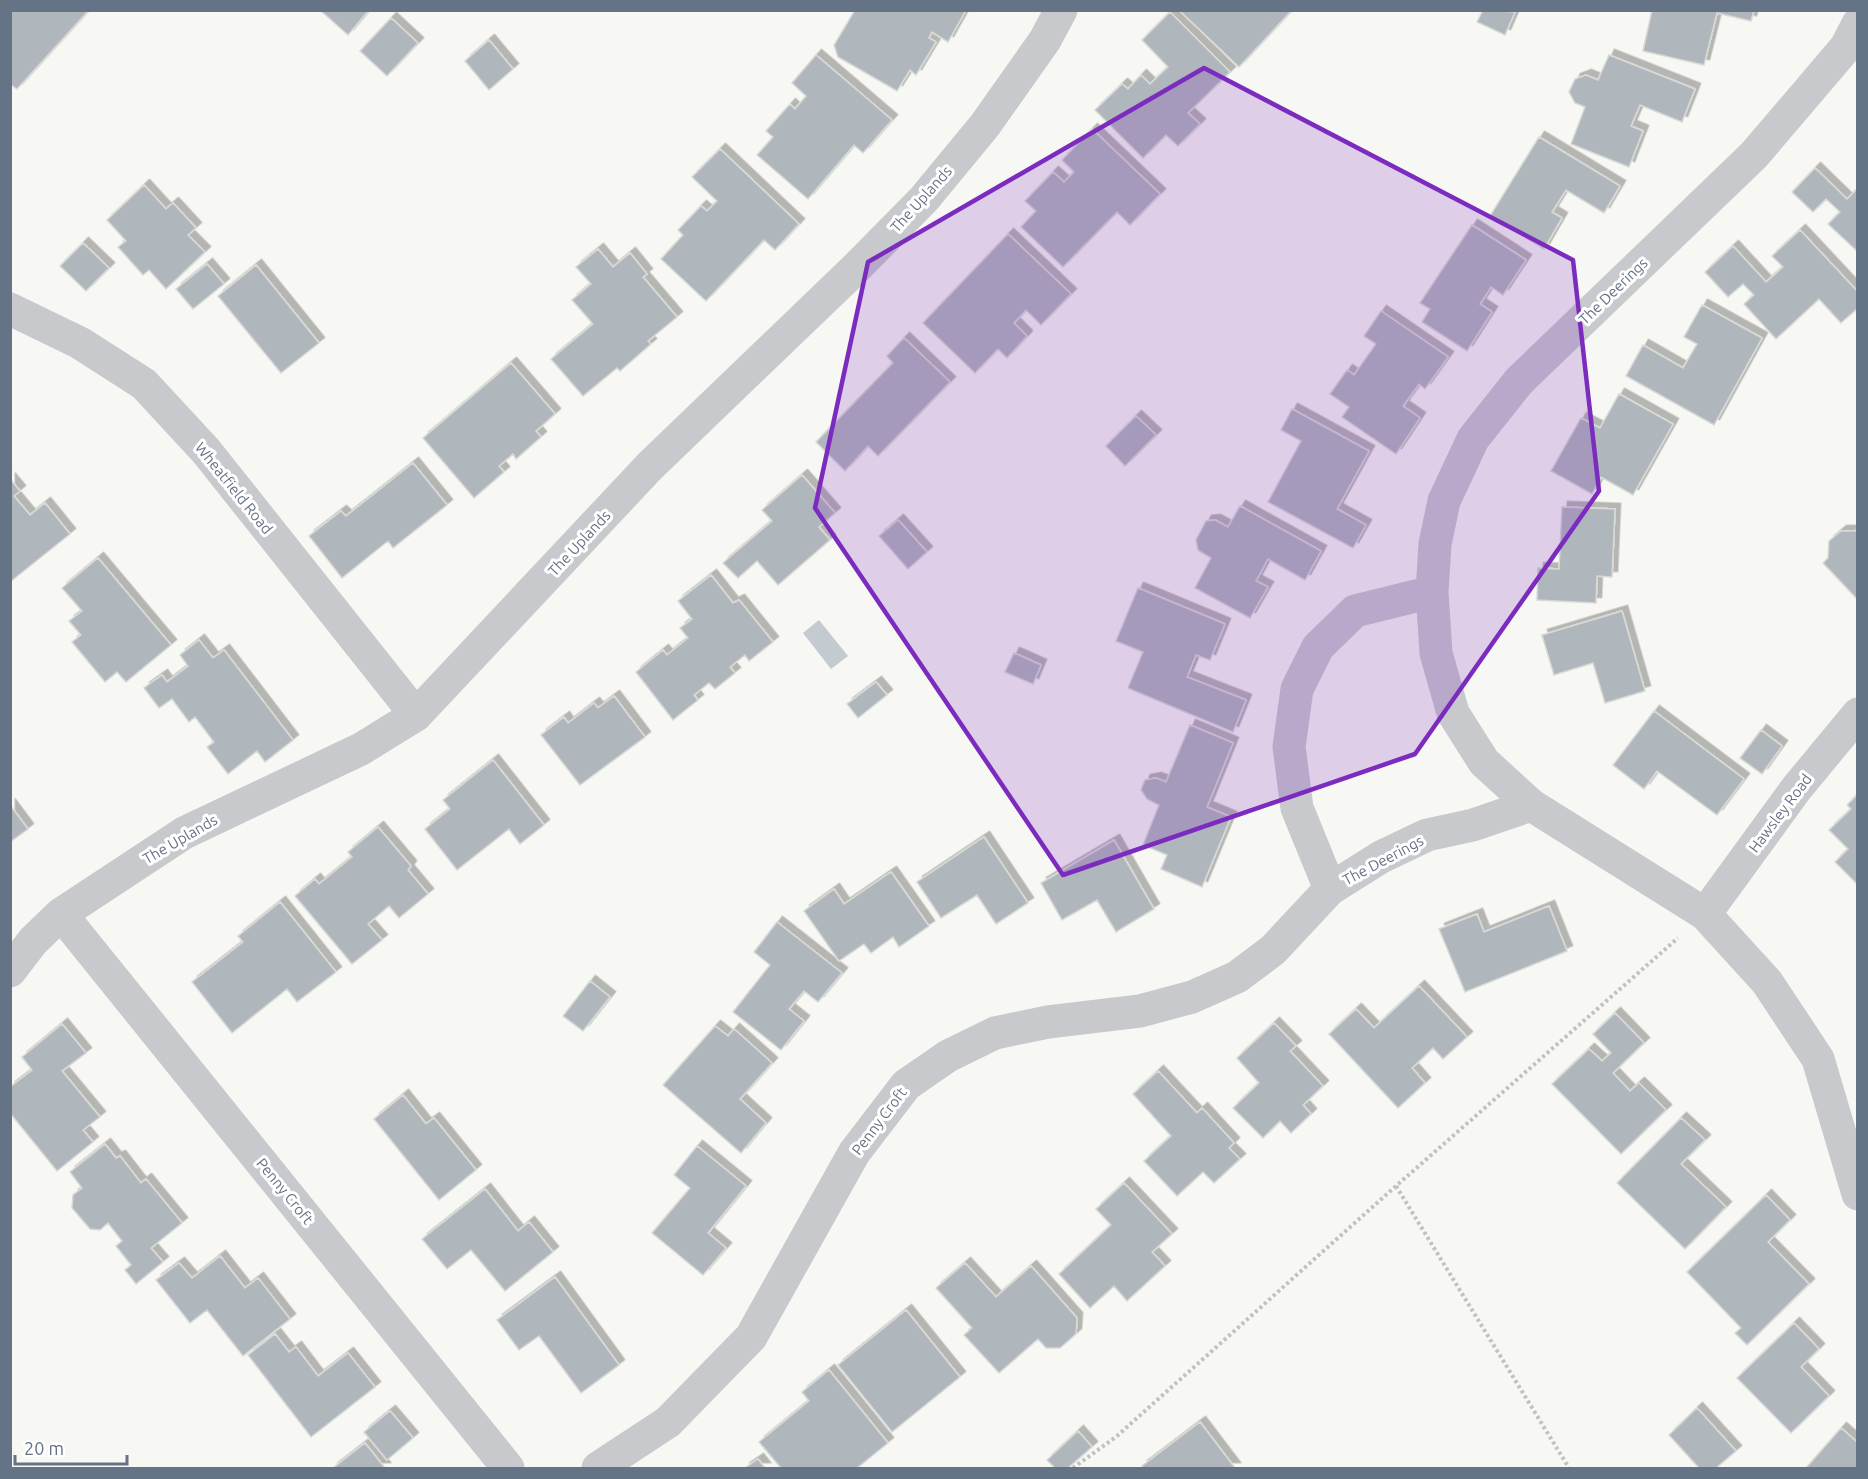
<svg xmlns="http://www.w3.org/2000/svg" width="1868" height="1479" viewBox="0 0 1868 1479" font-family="Ubuntu,sans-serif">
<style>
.water{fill:#c3cbd1}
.building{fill:#afb6bc;stroke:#d8d8d6;stroke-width:1.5;filter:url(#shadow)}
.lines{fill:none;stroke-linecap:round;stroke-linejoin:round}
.path{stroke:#c0c1c4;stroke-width:4;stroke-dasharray:3 3;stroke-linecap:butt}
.minor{stroke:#c7c9cd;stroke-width:33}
.marked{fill:#7b2cbf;fill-opacity:0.2;stroke:#7b2cbf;stroke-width:4.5;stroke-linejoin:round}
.labels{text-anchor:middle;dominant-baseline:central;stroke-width:6;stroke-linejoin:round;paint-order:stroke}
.street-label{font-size:15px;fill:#657386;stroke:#fff}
</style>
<defs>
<filter id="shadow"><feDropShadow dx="5.5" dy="-5.5" stdDeviation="0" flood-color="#0004"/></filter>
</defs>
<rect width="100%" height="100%" fill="#f7f7f3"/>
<!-- water -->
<path class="water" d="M819 620 848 656 831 669 803 633Z"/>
<!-- building -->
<path class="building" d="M10 10H89L17 89 10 84Z
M320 10H369L348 35Z
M855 10H966L948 42 932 32 929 38 936 42 916 75 910 70 897 91 838 57 834 45Z
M1179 10H1292L1239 67Z
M1483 10 1515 12 1505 35 1477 22Z
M1652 10H1754L1751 21 1717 13 1704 65 1643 51Z
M1170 12 1230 72 1188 113 1200 124 1178 146 1166 135 1143 158 1095 110 1122 84 1128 89 1141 75 1150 84 1168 67 1142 40Z
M391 18 418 43 387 76 360 51Z
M489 40 513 69 489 90 465 61Z
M816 55 892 120 863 153 854 145 808 199 757 155 773 137 766 131 790 104 795 109 806 96 792 83Z
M1609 55 1695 89 1682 122 1640 105 1631 126 1643 131 1629 167 1571 144 1585 107 1575 103 1569 92 1575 79 1586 75 1598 80Z
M1092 129 1160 194 1130 225 1117 212 1063 267 1021 227 1036 211 1025 201 1053 172 1064 182 1074 172 1062 160Z
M1539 137 1620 186 1604 213 1566 190 1552 212 1562 218 1544 249 1490 216Z
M720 149 799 224 775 250 764 240 706 301 661 259 683 235 678 230 701 206 707 211 717 201 692 177Z
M1815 168 1847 199 1858 188V252L1828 224 1840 212 1826 199 1813 212 1792 192Z
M144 185 166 209 173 203 196 228 188 235 205 252 166 289 149 270 143 275 118 247 126 241 107 220Z
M1472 225 1526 260 1503 295 1491 287 1480 304 1492 312 1467 351 1422 322 1430 309 1420 303Z
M1800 230 1858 292V308L1841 323 1819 299 1776 339 1744 304 1754 295 1743 284 1728 297 1705 272 1733 246 1766 282 1783 267 1772 256Z
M1008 234 1071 294 1041 325 1026 310 1014 323 1027 336 1007 358 998 349 975 373 923 323Z
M83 243 109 268 86 291 60 266Z
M598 249 613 267 630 253 647 274 643 277 677 317 648 341 651 344 620 371 617 368 583 396 551 359 593 324 572 300 591 284 576 267Z
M207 264 224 284 193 309 176 289Z
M256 265 319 343 281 373 218 296Z
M1702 305 1762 338 1714 425 1626 376 1643 345 1683 368 1697 344 1684 337Z
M1381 311 1448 357 1425 389 1419 384 1403 406 1420 418 1396 454 1342 417 1349 407 1330 394 1347 370 1354 375 1376 344 1364 336Z
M904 338 950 382 878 456 868 446 845 471 816 442 893 363 887 356Z
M511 363 555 414 536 431 541 437 516 459 513 454 499 466 504 472 474 498 423 438Z
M1619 394 1673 424 1633 495 1601 477 1592 494 1551 471 1581 418 1600 428Z
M1292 409 1369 451 1337 509 1366 525 1353 548 1268 502 1301 441 1281 430Z
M1136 416 1156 435 1125 466 1106 446Z
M413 463 447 505 393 548 388 541 342 578 309 536 341 511 346 516Z
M802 475 835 513 819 527 830 540 778 585 757 561 738 578 723 563 772 521 762 510Z
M10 479 20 491 14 496 30 515 45 503 70 534 10 582Z
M1240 506 1321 551 1305 580 1268 559 1256 581 1268 587 1250 618 1195 588 1211 558 1198 550 1196 540 1206 521 1215 520 1228 527Z
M1562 507 1615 509 1612 577 1597 576 1596 603 1537 600 1538 568 1559 569Z
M898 520 927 552 908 569 879 536Z
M1858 529V600L1823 563 1828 558 1829 541 1841 531H1855Z
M98 558 171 645 126 682 117 672 105 682 72 642 81 635 69 621 82 611 62 588Z
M711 575 733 603 739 600 773 642 749 661 745 655 730 667 735 673 715 689 709 683 694 695 698 700 673 720 636 672 663 650 667 655 688 638 680 628 692 619 678 601Z
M1138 588 1225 624 1210 660 1196 655 1187 677 1246 700 1233 732 1128 688 1143 652 1116 641Z
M1622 611 1645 691 1605 703 1593 663 1554 675 1542 635Z
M199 640 213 658 224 650 293 740 265 762 257 751 228 774 207 747 214 742 195 717 189 722 172 699 159 708 144 688 162 675 167 682 188 666 180 655Z
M1014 653 1041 665 1033 684 1005 672Z
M876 682 887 695 858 718 847 704Z
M614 696 645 737 580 785 541 735 564 717 568 723 594 703 598 708Z
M1654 711 1744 779 1717 815 1657 771 1644 789 1613 765Z
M1190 725 1233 743 1207 807 1231 817 1202 887 1161 869 1167 855 1143 845 1159 805 1147 799 1141 790 1145 780 1156 778 1166 782Z
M1761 730 1782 746 1762 774 1740 758Z
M493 760 544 825 520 844 509 829 457 870 425 829 450 809 443 800Z
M1858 794V882L1856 883 1835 862 1848 849 1829 830 1851 809 1847 805Z
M10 805 28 829 10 842Z
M378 827 411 866 408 870 428 894 399 918 389 906 368 924 382 940 352 964 295 896 315 879 319 884 352 857 348 852Z
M984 837 1028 903 996 924 977 895 941 918 917 882Z
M1114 840 1154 909 1116 932 1097 900 1062 920 1041 883Z
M891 872 929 926 899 947 893 937 871 953 864 944 839 961 804 911 834 889 844 904Z
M280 902 336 972 297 1002 287 989 232 1033 192 982 243 942 238 936Z
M1549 906 1567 951 1465 992 1439 929 1477 914 1484 932Z
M777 922 842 973 818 1002 804 991 789 1009 804 1021 781 1050 733 1012 770 965 754 952Z
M590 981 610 997 583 1031 563 1016Z
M1419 986 1467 1037 1443 1059 1433 1048 1412 1068 1425 1083 1398 1108 1329 1034 1356 1009 1374 1028Z
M1615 1013 1644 1043 1613 1073 1630 1091 1639 1083 1666 1110 1621 1154 1552 1084 1589 1049 1602 1061 1611 1053 1593 1034Z
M1274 1023 1296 1046 1290 1051 1323 1086 1303 1105 1311 1114 1291 1133 1280 1121 1263 1138 1233 1108 1259 1083 1237 1058Z
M62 1024 86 1053 62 1071 100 1117 83 1130 93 1142 57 1171 10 1113V1087L32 1070 22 1057Z
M715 1026 728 1036 734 1029 772 1063 740 1099 766 1123 741 1153 663 1085Z
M1158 1071 1197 1113 1202 1108 1234 1143 1229 1148 1240 1159 1214 1183 1203 1172 1177 1196 1144 1161 1171 1136 1133 1094Z
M403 1095 426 1124 434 1118 476 1170 439 1200 374 1119Z
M1681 1118 1705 1140 1681 1164 1726 1207 1685 1249 1617 1183Z
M105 1144 116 1158 120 1156 141 1183 146 1179 182 1223 151 1248 163 1262 136 1284 125 1270 131 1265 116 1246 122 1241 108 1223 100 1230 90 1229 72 1208 73 1195 82 1188 70 1172Z
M697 1146 746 1186 708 1233 726 1248 703 1275 652 1233 690 1188 674 1175Z
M1124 1183 1172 1234 1152 1252 1165 1266 1127 1301 1114 1286 1090 1308 1059 1274 1111 1225 1096 1209Z
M485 1189 518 1231 529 1222 553 1252 505 1291 471 1250 447 1269 422 1239Z
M1766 1195 1790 1220 1768 1242 1809 1284 1747 1345 1735 1333 1741 1328 1687 1272Z
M220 1256 245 1288 258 1278 290 1319 243 1356 207 1310 190 1323 156 1280 179 1263 192 1278Z
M965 1263 996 1297 1031 1266 1077 1318 1076 1334 1060 1348H1046L1038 1339 999 1373 964 1335 972 1328 936 1288Z
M555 1277 619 1365 581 1393 539 1336 519 1350 497 1320Z
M906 1310 960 1377 892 1432 838 1365Z
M1794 1323 1819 1349 1801 1367 1829 1396 1791 1433 1737 1378Z
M275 1334 289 1352 296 1347 318 1376 348 1353 375 1387 311 1437 248 1355Z
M829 1370 888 1443 857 1468H781L759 1442 809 1401 802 1392Z
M1697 1408 1736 1451 1716 1468H1699L1669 1435Z
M390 1411 413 1438 387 1460 364 1432Z
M1200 1422 1235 1468H1144L1142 1466Z
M1841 1428 1858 1443V1468H1806Z
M1078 1431 1092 1447 1068 1468H1055L1047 1460Z
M365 1443 385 1468H333Z
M758 1459 765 1468H745Z"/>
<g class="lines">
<!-- path -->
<path class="path" d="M1396 1186 1569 1468
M1073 1468 1117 1436 1396 1186 1678 938"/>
<!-- minor -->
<path class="minor" d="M1858 24 1846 47 1754 155 1519 381 1473 439 1444 501 1435 544 1432 592 1436 653 1453 713 1484 762 1531 805 1705 914 1767 982 1818 1059 1858 1194
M10 309 80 343 144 384 206 451 416 715
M1330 889 1297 808 1289 747 1297 689 1318 647 1355 611 1432 592
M61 914 508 1468
M1705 914 1796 789 1858 714
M10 971 33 941 61 914 184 833 361 749 416 715 650 466 855 269 924 199 985 125 1045 40 1061 10
M598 1468 668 1422 751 1337 854 1153 906 1085 948 1056 995 1033 1048 1022 1140 1011 1192 997 1237 977 1273 950 1330 889 1381 857 1427 835 1473 825 1531 805"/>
</g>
<!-- marked area -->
<path class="marked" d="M1204 68 1573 260 1599 491 1415 754 1063 875 815 508 868 262Z"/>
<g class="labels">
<!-- street labels -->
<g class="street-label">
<text transform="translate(921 199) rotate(-48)">The Uplands</text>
<text transform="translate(1613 291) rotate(-44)">The Deerings</text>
<text transform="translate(234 488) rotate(51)">Wheatfield Road</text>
<text transform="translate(579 543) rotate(-47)">The Uplands</text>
<text transform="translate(1780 813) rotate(-53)">Hawsley Road</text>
<text transform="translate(180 839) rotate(-30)">The Uplands</text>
<text transform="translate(1383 860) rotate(-28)">The Deerings</text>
<text transform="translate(879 1121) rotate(-53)">Penny Croft</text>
<text transform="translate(285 1191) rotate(51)">Penny Croft</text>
</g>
</g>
<!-- border -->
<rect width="1868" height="1479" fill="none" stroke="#657386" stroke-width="24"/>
<!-- scale -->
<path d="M15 1455v9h112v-9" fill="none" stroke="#657386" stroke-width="3"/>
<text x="24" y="1455" font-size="18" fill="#657386" stroke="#ffffff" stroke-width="4.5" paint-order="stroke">20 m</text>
</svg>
